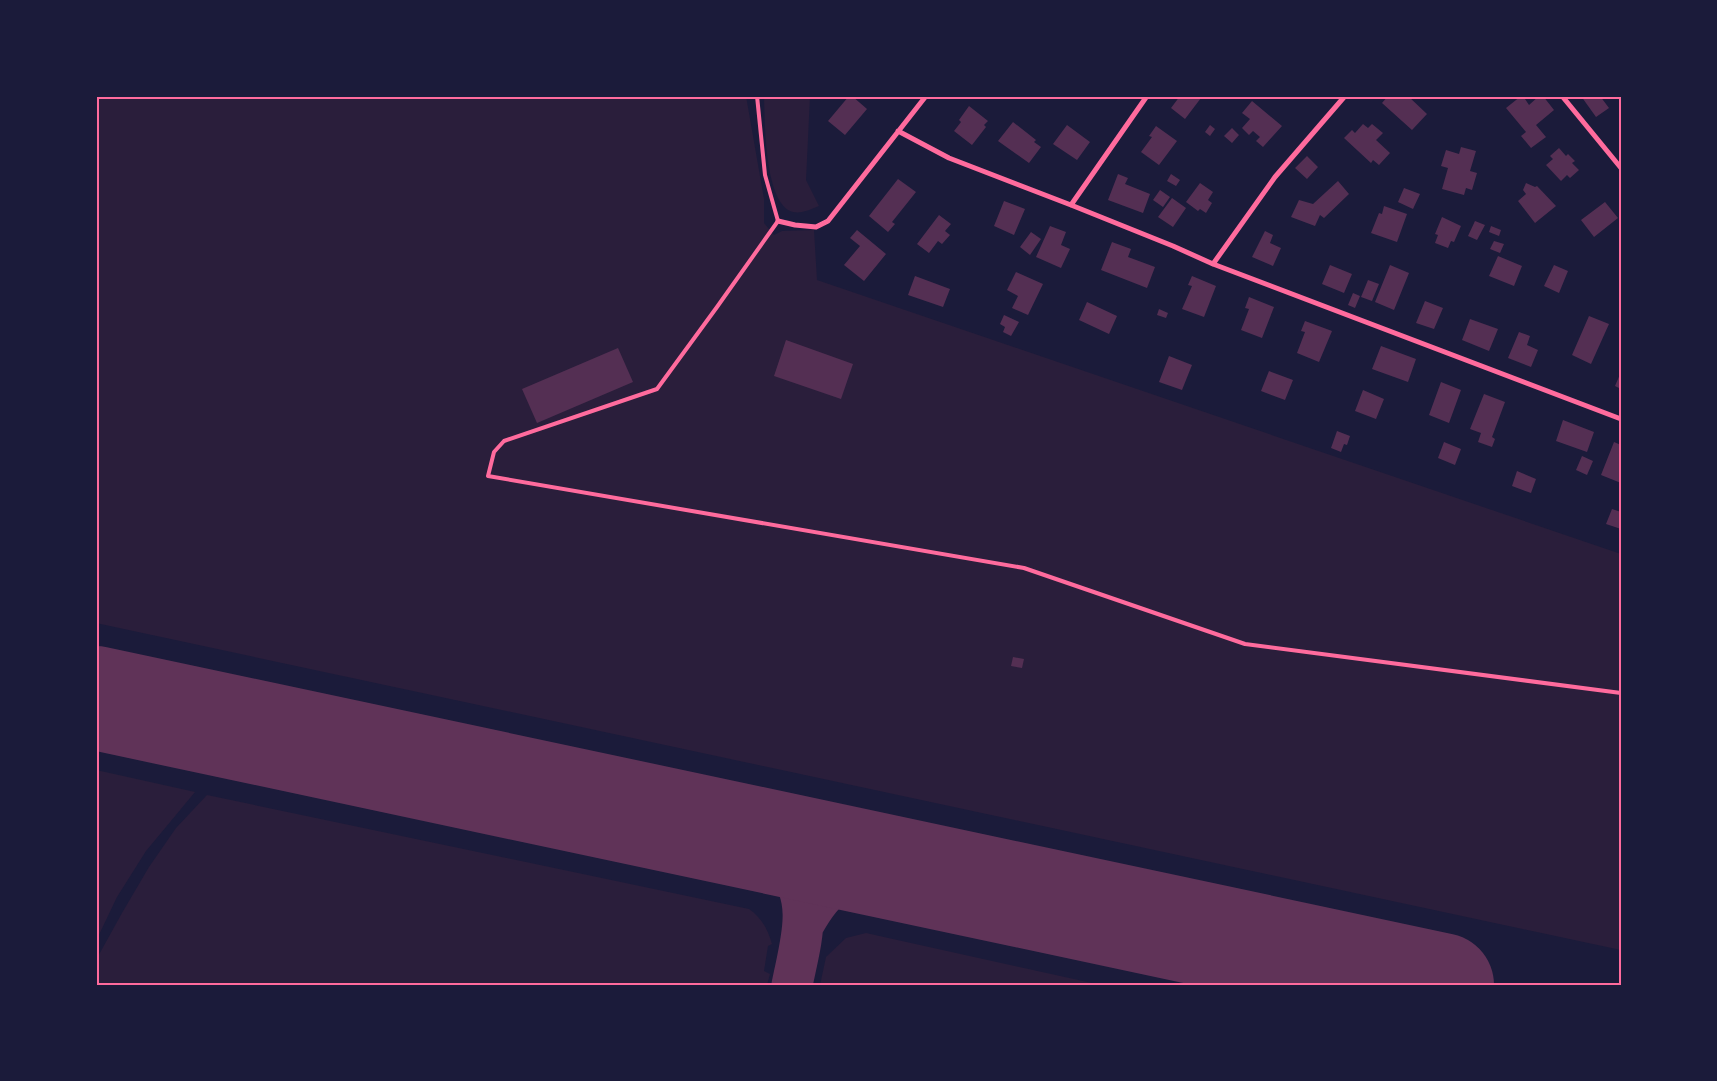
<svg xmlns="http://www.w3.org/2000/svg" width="1717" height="1081" viewBox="0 0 1717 1081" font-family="Figtree,sans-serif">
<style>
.green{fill:#2a1e3b}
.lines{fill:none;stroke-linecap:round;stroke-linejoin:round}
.taxiway{stroke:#603358;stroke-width:41}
.runway{stroke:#603358;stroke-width:104}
.building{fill:#542f53}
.service{stroke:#ff6b9d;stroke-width:4}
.minor{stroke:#ff6b9d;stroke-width:5}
.neatline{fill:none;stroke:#ff6b9d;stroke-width:2}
</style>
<rect width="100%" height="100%" fill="#1b1b3a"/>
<!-- green -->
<path class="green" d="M96 96H746L764 199V223L774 235 782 231 814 230 817 280 1621 554V950L96 623Z
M764 96H810L806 180 819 206C811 209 802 214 793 212 764 204 765 121 764 96Z
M96 770 195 792 146 851 117 897 96 941Z
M207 795 749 909C762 918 768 930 772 944L768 946 764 971 770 974 767 985H96V960L122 913 149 867 176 828Z
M866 933 1101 985H820L826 957 846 938Z"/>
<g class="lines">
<!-- taxiway -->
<path class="taxiway" d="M747 837C760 845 775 853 784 864 816 899 800 944 792 985
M804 924C827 882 846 872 893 868"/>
<!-- runway -->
<path class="runway" d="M96 698 1442 985"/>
</g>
<!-- building -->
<path class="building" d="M849 96H852L867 109 845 135 828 121Z
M1180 96H1198L1201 98 1185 119 1171 108Z
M1388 96H1408L1427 114 1412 130 1382 103Z
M1521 96H1523L1529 105 1539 96H1543L1554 110 1536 125 1546 137 1531 148 1521 136 1526 132 1506 108Z
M1581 96H1600L1609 108 1596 117Z
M1252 101 1282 126 1263 147 1256 141 1260 137 1253 131 1249 135 1242 128 1250 119 1242 113Z
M969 106 988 121 984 125 986 127 972 145 954 131 961 122 959 120Z
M1013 122 1036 140 1034 142 1041 147 1029 163 998 141Z
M1363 124 1368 128 1372 124 1383 133 1376 140 1390 153 1379 165 1373 160 1371 163 1344 138 1352 130 1355 133Z
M1067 125 1090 142 1077 160 1053 144Z
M1210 125 1215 129 1210 136 1205 132Z
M1156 126 1177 141 1159 165 1141 152 1152 137 1149 136Z
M1232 128 1239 135 1232 143 1224 136Z
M1461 147 1476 151 1470 171 1477 173 1472 190 1466 188 1464 195 1442 189 1448 168 1441 166 1446 150 1459 154Z
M1559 148 1566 156 1568 154 1575 161 1572 163 1579 170 1570 178 1567 175 1561 181 1546 165 1553 159 1550 156Z
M1307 156 1318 167 1307 179 1295 168Z
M1118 174 1128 178 1125 184 1150 194 1143 213 1108 200Z
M1171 174 1180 180 1176 186 1167 181Z
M898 179 916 192 892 222 895 224 888 232 869 216Z
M1338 181 1349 194 1324 218 1320 215 1315 226 1291 217 1299 200 1313 204Z
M1200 183 1213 192 1208 200 1212 203 1206 213 1200 209 1198 211 1186 202Z
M1526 183 1535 187 1537 186 1556 206 1535 223 1518 201 1526 194 1523 190Z
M1404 188 1420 194 1413 209 1398 202Z
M1160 190 1170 197 1163 207 1153 200Z
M1172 198 1186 208 1173 227 1158 217Z
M1004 201 1025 209 1014 235 994 226Z
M1605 202 1618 218 1594 237 1581 220Z
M1384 206 1407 214 1397 242 1371 233 1379 213 1382 214Z
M939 215 951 224 945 231 950 235 942 244 938 241 929 253 917 244Z
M1442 217 1461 226 1454 242 1451 241 1448 248 1435 243 1438 235 1435 234Z
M1475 221 1485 225 1477 240 1468 236Z
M1050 226 1066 232 1061 245 1070 249 1061 268 1036 257Z
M1491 226 1501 230 1499 236 1489 232Z
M857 230 886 254 864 281 844 265 860 246 850 238Z
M1265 231 1273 235 1270 243 1281 248 1273 266 1252 257Z
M1031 232 1041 239 1030 255 1020 247Z
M1494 241 1504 244 1500 253 1490 249Z
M1112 242 1131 249 1128 257 1155 267 1147 288 1101 270Z
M1498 256 1522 266 1514 286 1489 276Z
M1330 265 1352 274 1344 293 1322 284Z
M1390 265 1409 273 1394 310 1375 302Z
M1554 265 1568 271 1559 293 1544 286Z
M1016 272 1043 284 1028 315 1012 308 1018 296 1007 290Z
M915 276 950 289 943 307 908 295Z
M1192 276 1216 286 1204 317 1182 309 1192 286 1188 285Z
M1368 280 1379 284 1372 301 1361 297Z
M1353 293 1360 296 1355 308 1348 305Z
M1249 297 1274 307 1262 338 1241 330 1249 309 1245 308Z
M1425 301 1443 308 1434 329 1416 323Z
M1087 302 1117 316 1109 334 1079 320Z
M1159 309 1168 313 1166 318 1157 315Z
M1004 315 1019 322 1011 336 1003 332 1005 327 1000 324Z
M1589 316 1609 324 1591 364 1572 355Z
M1470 319 1498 329 1489 351 1462 340Z
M1305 321 1332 331 1319 362 1297 353 1305 332 1301 331Z
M1519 332 1530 336 1527 345 1538 350 1531 367 1508 358Z
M786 340 853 364 841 399 774 376Z
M1381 346 1416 359 1408 382 1372 369Z
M618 348 633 382 537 423 522 389Z
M1169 356 1192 365 1182 390 1159 382Z
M1269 371 1293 380 1285 400 1261 391Z
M1621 372V389L1615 386Z
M1441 382 1461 390 1449 423 1429 415Z
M1363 390 1384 399 1376 419 1355 411Z
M1484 394 1505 402 1492 437 1495 439 1492 447 1478 442 1481 433 1470 429Z
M1563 420 1594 432 1587 452 1556 441Z
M1337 431 1350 436 1347 445 1344 444 1341 452 1331 448Z
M1444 442 1461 449 1455 465 1438 458Z
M1614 442 1621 445V483L1601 475Z
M1582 456 1593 461 1587 475 1576 470Z
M1517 471 1536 479 1531 493 1512 486Z
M1612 509 1621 512V529L1606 524Z
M1013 657 1024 659 1022 668 1011 666Z"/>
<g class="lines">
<!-- service -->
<path class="service" d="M757 96 765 175 778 221 717 307 657 389 504 441 494 452 488 476 1024 568 1245 644 1621 693"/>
<!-- minor -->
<path class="minor" d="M1562 96 1621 168
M898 131 949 158 1071 205 1173 246 1213 264 1621 419
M1071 205 1147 96
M778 221 795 225 816 227 828 221 926 96
M1213 264 1275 177 1345 96"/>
</g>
<!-- border -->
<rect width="1717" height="1081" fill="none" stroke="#1b1b3a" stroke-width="195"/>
<rect x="98" y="98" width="1522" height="886" class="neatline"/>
</svg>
